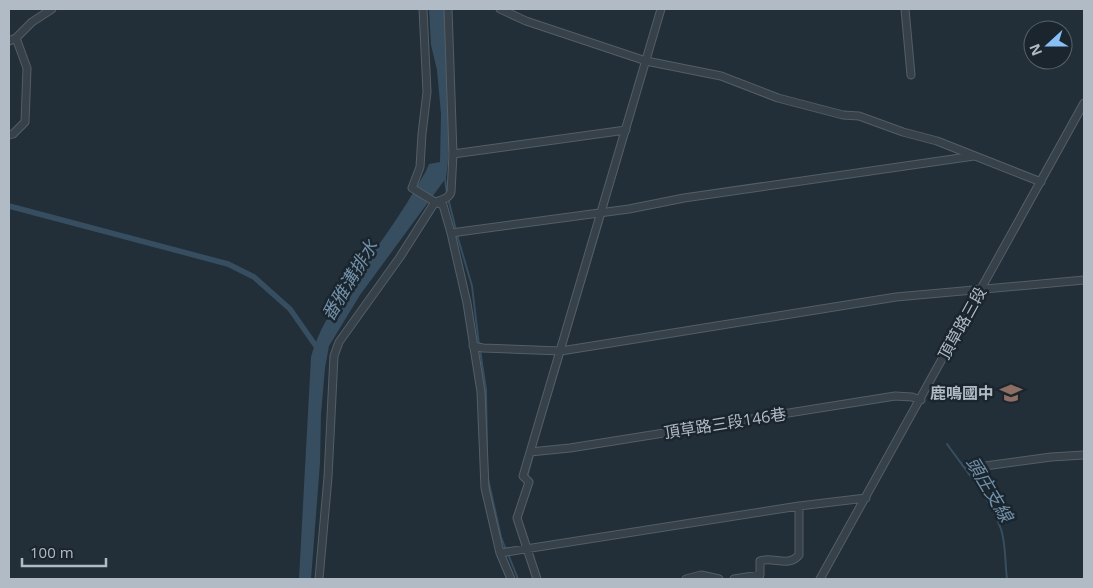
<svg xmlns="http://www.w3.org/2000/svg" width="1093" height="588" viewBox="0 0 1093 588" font-family="'Open Sans','Noto Sans TC',sans-serif">
<style>
.water{fill:#364e60}
.lines{fill:none;stroke-linecap:round;stroke-linejoin:round}
.stream{stroke:#364e60;stroke-width:2}
.canal{stroke:#364e60;stroke-width:5.5}
.minor-casing{stroke:#535e67;stroke-width:9}
.minor{stroke:#364149;stroke-width:7}
.labels{text-anchor:middle;dominant-baseline:central;stroke-width:5;stroke-linejoin:round;paint-order:stroke}
.street-label{font-size:16px;fill:#b0bbc6;stroke:#1b252e}
.poi-label{font-size:16px;font-weight:bold;fill:#b0bbc6;stroke:#1b252e;text-anchor:end}
.water-label{font-size:18px;font-style:italic;fill:#7191a9;stroke:#1b252e}
</style>
<rect width="100%" height="100%" fill="#222f39"/>
<!-- water -->
<path class="water" d="M429 9H444C447 65 454 123 446 178L360 295 329 346 325 368 321 414 320 463 311 579H299L311 357C324 311 358 274 385 236 400 215 413 193 426 171L429 164 440 162 441 114 437 70 431 45Z"/>
<g class="lines">
<!-- stream -->
<path class="stream" d="M445 179 447 194
M448 198 456 230
M605 210 635 109
M457 235 472 286 479 345
M564 349 604 215
M480 350 486 390 487 452
M947 444C966 471 990 498 1001 529 1006 544 1005 564 1007 579
M534 450 563 354
M527 477 533 455
M488 479 501 537 506 550
M508 554 518 579"/>
<!-- canal -->
<path class="canal" d="M9 206 228 264 254 277 290 309 318 349"/>
<!-- minor casing -->
<g class="minor-casing">
<path id="minor" d="M423 9 427 92 422 134 420 167 412 188 435 202 443 205 451 233 467 303 481 392 485 488 500 553 511 579
M500 9 526 21 646 61 721 76 778 98 843 115 859 116 903 132 937 141 1041 182
M905 9 911 75
M9 41 16 38 32 22 52 9
M9 135 13 134 25 122 27 68 16 38
M453 154 626 130
M451 233 629 209 684 198 974 156
M473 346 483 348 561 351 896 297 1084 280
M530 452 570 448 895 396 912 397 921 400
M970 468 1051 457 1084 455
M500 553 799 506 866 498
M319 579 328 477 334 356 339 342 400 257 435 202C441 200 449 199 451 192L453 154 448 9
M537 579 517 518 529 482 523 476 661 9
M686 579 701 575 719 579
M734 579 760 575V561C773 556 788 568 799 555V506
M820 579 1084 103"/>
</g>
<!-- minor -->
<use href="#minor" class="minor"/>
</g>
<!-- icons -->
<defs>
<g id="school-bare" transform="scale(1.725)"><path d="M0-5L7-2L0 1L-7-2ZM-4 1L0 2.5L4 1V4Q0 6-4 4Z" fill="#8d6e63" stroke="#1b252e" stroke-width="2.5" paint-order="stroke"/></g>
</defs>
<g fill-rule="evenodd">
<use href="#school-bare" x="1011" y="393"/>
</g>
<g class="labels">
<!-- street labels -->
<g class="street-label">
<text transform="translate(962 323) rotate(-61)">頂草路三段</text>
<text transform="translate(725 423) rotate(-9)">頂草路三段146巷</text>
</g>
<!-- poi labels -->
<g class="poi-label">
<text x="994" y="393">鹿鳴國中</text>
</g>
<!-- water labels -->
<g class="water-label">
<text transform="translate(349 280) rotate(-59)">番雅溝排水</text>
<text transform="translate(990 489) rotate(59)">頭庄支線</text>
</g>
</g>
<!-- border -->
<rect width="1093" height="588" fill="none" stroke="#b0bbc6" stroke-width="20"/>
<!-- north arrow -->
<g transform="translate(1048 45) rotate(249)"><circle r="24" fill="#1b252e" stroke="#57616b"/>
<path d="M0-4L9 19L0 12L-9 19Z" fill="#86c0f5"/>
<text y="-8" font-size="14" font-weight="bold" text-anchor="middle" fill="#b0bbc6">N</text>
</g>
<!-- scale -->
<path d="M22 558v8h84v-8" fill="none" stroke="#b0bbc6" stroke-width="2.5"/>
<text x="30" y="558" font-size="15" fill="#b0bbc6" stroke="#1b252e" stroke-width="4" paint-order="stroke">100 m</text>
</svg>
